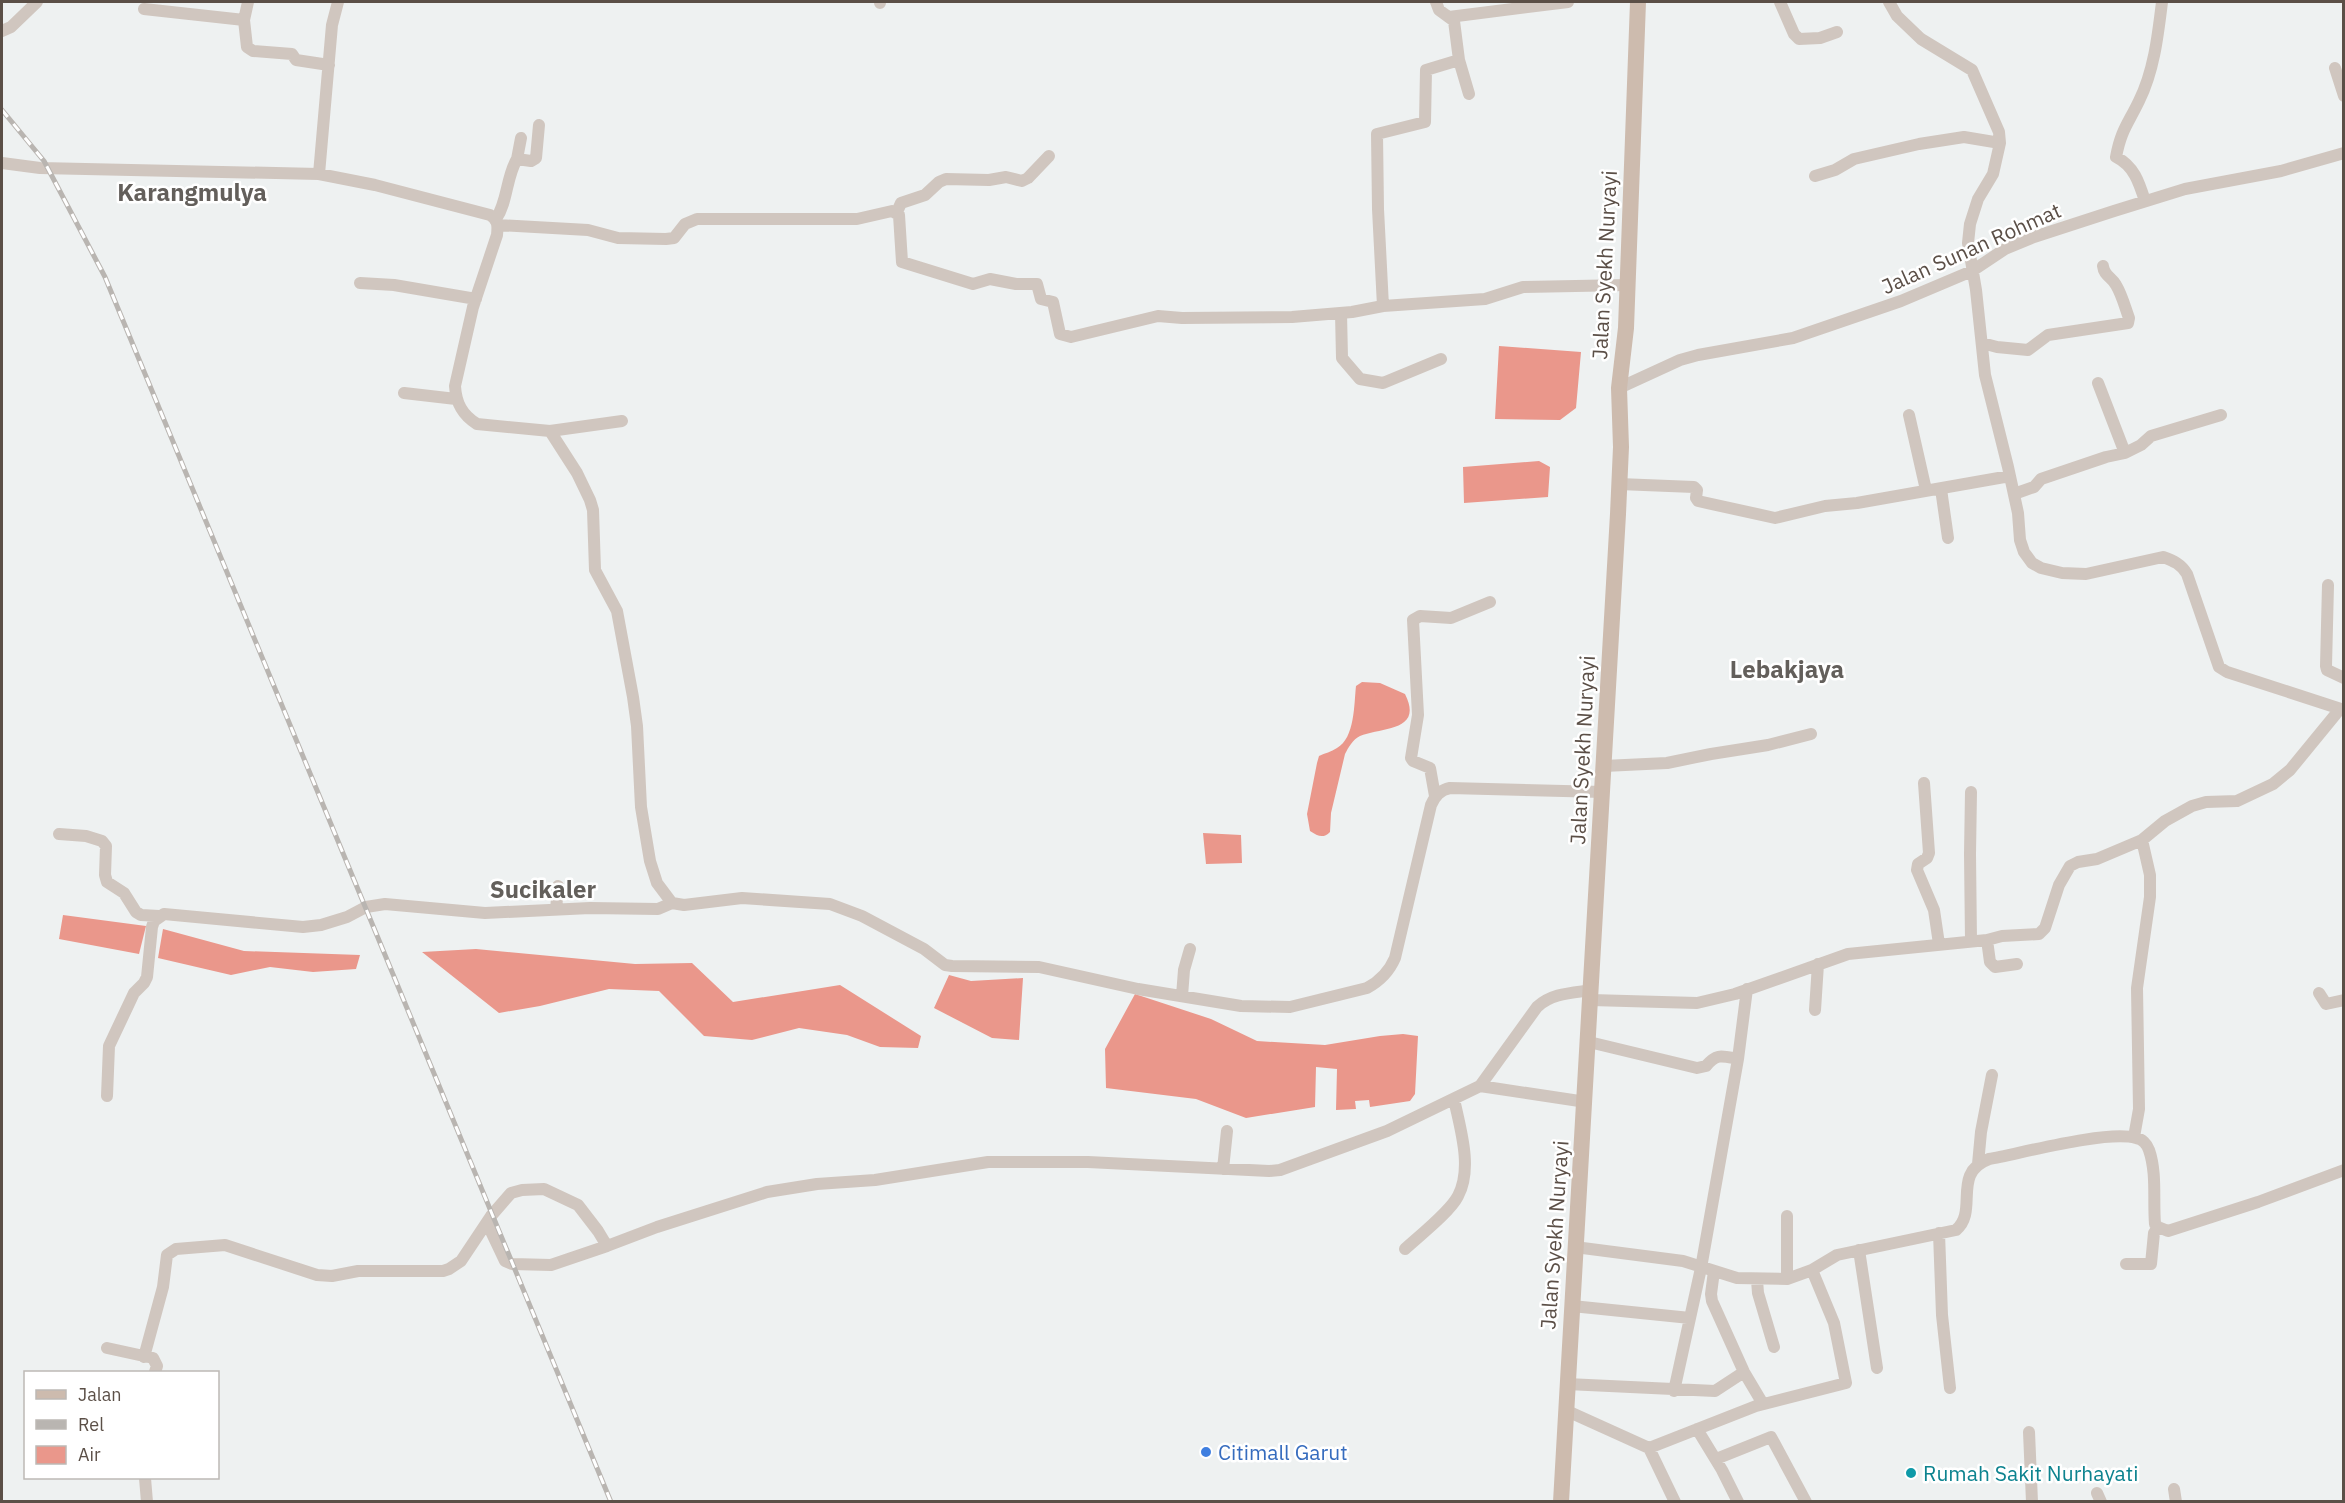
<svg xmlns="http://www.w3.org/2000/svg" width="2345" height="1503" viewBox="0 0 2345 1503" font-family="'IBM Plex Sans',sans-serif">
<style>
.water{fill:#ea978b}
.lines{fill:none;stroke-linecap:round;stroke-linejoin:round}
.minor{stroke:#d0c6bf;stroke-width:12}
.major{stroke:#cdbbae;stroke-width:16}
.rail-casing{stroke:#b9b5b1;stroke-width:5}
.rail{stroke:#fff;stroke-width:3;stroke-dasharray:9;stroke-linecap:butt}
.shop-dot{fill:#3f7fe0;stroke:#fff;stroke-width:2}
.culture-dot{fill:#0f9aa8;stroke:#fff;stroke-width:2}
.labels{text-anchor:middle;dominant-baseline:central;stroke-width:5;stroke-linejoin:round;paint-order:stroke}
.street-label{font-size:21px;fill:#5b4f47;stroke:#fff}
.shop-label{font-size:21px;fill:#366cbe;stroke:#fff;text-anchor:start}
.culture-label{font-size:21px;fill:#0d838f;stroke:#fff;text-anchor:start}
.quarter-label{font-size:24px;font-weight:bold;fill:#635f5b;stroke:#fff}
</style>
<rect width="100%" height="100%" fill="#eef1f1"/>
<!-- water -->
<path class="water" d="M1499 346 1581 352 1576 408 1560 420 1495 419Z
M1539 461 1550 467 1548 497 1464 503 1463 467Z
M1362 682 1380 683 1405 694C1424 732 1381 727 1360 736 1353 739 1348 748 1345 754L1331 813 1330 832C1323 839 1318 836 1310 831L1307 814 1317 763 1319 756C1325 753 1331 752 1337 748 1355 738 1354 704 1356 686Z
M1203 833 1241 835 1242 863 1206 864Z
M63 915 146 926 139 954 59 939Z
M163 929 244 951 360 955 356 969 313 972 270 967 231 975 158 958Z
M476 949 635 964 692 963 733 1002 840 985 921 1036 918 1048 880 1047 847 1035 799 1028 752 1040 704 1036 659 991 609 989 540 1006 499 1013 422 952Z
M949 975 971 981 1023 978 1019 1040 992 1038 934 1008Z
M1135 994 1211 1019 1257 1041 1325 1045 1380 1036 1403 1034 1418 1036 1415 1094 1410 1101 1370 1107 1369 1100 1355 1101 1356 1109 1336 1110 1337 1069 1316 1067 1315 1107 1246 1118 1196 1099 1106 1088 1105 1049Z"/>
<g class="lines">
<!-- minor -->
<path class="minor" d="M1436 2 1439 10 1454 21 1459 60 1469 94
M1780 2 1794 34 1799 39 1820 38 1837 32
M1889 2 1897 16 1921 39 1972 70 1999 132 2000 143 1993 174 1978 199 1970 224 1968 243 1976 290 1985 375 2008 467 2018 513 2020 540 2024 552 2032 563 2041 568 2062 573 2086 574 2163 557C2174 561 2181 564 2187 574L2219 667 2227 672 2344 710
M880 3V2
M144 9 244 20 247 47 253 51 292 54 296 60 329 65
M1449 17 1568 2
M244 20 248 2
M2 31 11 27 37 2
M2335 68 2344 96
M517 159 521 138
M2 163 40 168 319 174 375 185 490 215C498 220 498 225 497 235L473 307 455 386C456 403 462 415 477 424L550 431 577 473 590 500 593 510 595 570 617 611 633 697 637 726 641 807 650 861 657 883 672 903 684 905 742 898 830 904 862 916 924 949 945 965 952 966 1039 967 1138 989 1241 1006 1290 1007 1367 988C1380 981 1389 972 1395 958L1431 805C1435 796 1440 790 1450 788L1603 792
M319 174 332 25 338 2
M1815 176 1835 170 1854 159 1919 144 1964 137 2000 143
M2145 201C2139 182 2134 166 2116 157 2121 130 2128 124 2139 101 2154 71 2158 35 2162 2
M897 212 901 203 925 195 939 182 946 179 989 180 1006 177 1022 181 1028 178 1049 156
M496 219C508 201 506 177 517 159L531 161 536 158 539 125
M498 225 588 230 618 238 666 239 674 238 685 224 697 219H857L892 211 899 215 902 262 973 284 990 279 1016 284H1037L1041 299 1053 302 1060 334 1071 337 1158 316 1182 318 1292 317 1352 312 1383 306 1485 299 1523 287 1627 285
M360 283 394 285 476 299
M1383 306 1378 209 1377 134 1425 122 1426 70 1459 60
M1341 313 1342 358 1360 379 1383 383 1441 359
M1982 343 1997 347 2028 350 2048 335 2128 323 2129 318C2125 307 2122 295 2116 285 2112 277 2104 276 2103 266
M2098 383 2125 453
M1619 388 1680 360 1698 355 1793 338 1901 301 1972 271 2005 249 2034 237 2114 211 2185 189 2281 171 2344 153
M404 393 456 399
M1909 415 1926 490
M550 431 622 421
M1619 484 1694 487 1697 490 1696 498 1698 501 1775 518 1825 506 1857 503 2010 476
M1941 489 1948 538
M2014 494 2034 487 2041 479 2106 457 2125 453 2141 445 2151 436 2221 415
M2328 585 2326 666 2327 670 2344 678
M1604 766 1667 763 1711 754 1768 745 1811 734
M1924 783 1929 853 1927 858 1918 864 1917 870 1934 910 1939 944
M1435 796 1430 768 1413 761 1411 758 1418 715 1413 620 1420 616 1451 618 1490 602
M59 834 86 836 102 841 106 846 105 875 107 882 124 893 136 912 141 915 159 916
M556 910 558 886
M1987 940 1990 962 1995 967 2017 964
M1971 941 1970 854 1971 792
M2319 993 2326 1004 2344 1000
M1182 996 1184 970 1190 949
M1591 1000 1697 1003 1735 994 1848 954 1987 940 2002 936 2039 934 2045 928 2059 885 2070 866 2078 862 2097 859 2142 840 2165 821 2192 806 2206 802 2237 801 2273 784 2290 770 2340 709
M1815 1010 1818 964
M1589 1042 1697 1068 1706 1066C1717 1053 1722 1056 1738 1059L1701 1268 1674 1391
M1738 1059 1747 989
M1480 1086 1586 1102
M107 1096 109 1046 134 993 144 983 147 977 152 927 154 921 164 914 303 927 321 925 347 917 366 907 385 904 485 913 590 908 658 909 672 903
M2134 1137 2139 1109 2137 988 2150 897V875L2142 840
M1978 1164 1981 1132 1992 1075
M1223 1169 1227 1131
M487 1223 505 1261 512 1264 551 1265 607 1246
M1939 1233 1942 1315 1950 1388
M1575 1247 1683 1261 1737 1278 1787 1279 1812 1270 1837 1255 1956 1230C1979 1211 1951 1173 1989 1159 2022 1153 2107 1130 2136 1138 2142 1139 2147 1144 2149 1150 2157 1173 2153 1200 2155 1224L2158 1227 2168 1231 2258 1202 2344 1170
M1405 1249C1419 1236 1450 1212 1458 1196 1473 1168 1460 1128 1454 1099
M1859 1250 1877 1368
M2126 1264H2151L2154 1233 2158 1227
M1714 1271 1711 1294 1712 1301 1744 1372 1763 1404
M1787 1279V1216
M1757 1280 1758 1293 1774 1347
M1572 1306 1690 1318
M107 1348 153 1358 157 1366 155 1372
M144 1357 163 1287 167 1255 176 1249 225 1245 317 1275 332 1276 358 1271H443L449 1269 461 1261 491 1216 511 1193 522 1190 544 1189 578 1205 598 1231 607 1246 657 1227 767 1192 817 1184 875 1180 988 1162H1088L1269 1171 1280 1170 1387 1131 1480 1086 1537 1007C1552 993 1572 993 1592 990
M1567 1384 1715 1391 1744 1372
M1565 1410 1649 1448 1675 1502
M1697 1429 1722 1470 1738 1502
M2029 1432 2032 1502
M1649 1448 1756 1406 1846 1383 1834 1323 1812 1270
M1716 1459 1771 1437 1806 1502
M145 1478 147 1502
M2174 1489 2176 1502
M2097 1493 2101 1502"/>
<!-- major -->
<path class="major" d="M1561 1502 1618 514 1621 447 1619 388 1626 328 1638 2"/>
<!-- rail casing -->
<g class="rail-casing">
<path id="rail" d="M2 110 44 161 105 277 611 1502"/>
</g>
<!-- rail -->
<use href="#rail" class="rail"/>
</g>
<!-- markers -->
<circle class="shop-dot" cx="1206" cy="1452" r="6"/>
<circle class="culture-dot" cx="1911" cy="1473" r="6"/>
<g class="labels">
<!-- street labels -->
<g class="street-label">
<text transform="translate(1971 248) rotate(-24)">Jalan Sunan Rohmat</text>
<text transform="translate(1604 265) rotate(-87)">Jalan Syekh Nuryayi</text>
<text transform="translate(1582 750) rotate(-87)">Jalan Syekh Nuryayi</text>
<text transform="translate(1554 1235) rotate(-86)">Jalan Syekh Nuryayi</text>
</g>
<!-- shop labels -->
<g class="shop-label">
<text x="1218" y="1452">Citimall Garut</text>
</g>
<!-- culture labels -->
<g class="culture-label">
<text x="1923" y="1473">Rumah Sakit Nurhayati</text>
</g>
<!-- quarter labels -->
<g class="quarter-label">
<text x="192" y="192">Karangmulya</text>
<text x="1787" y="669">Lebakjaya</text>
<text x="543" y="889">Sucikaler</text>
</g>
</g>
<!-- border -->
<rect width="2345" height="1503" fill="none" stroke="#5b4f47" stroke-width="6"/>
<!-- legend -->
<rect x="24" y="1371" width="195" height="108" fill="#ffffff" stroke="#bdb9b5" stroke-width="1.5"/>
<rect x="36" y="1390" width="30" height="9" fill="#cdbbae" stroke="#bdb9b5" stroke-width="1.5"/>
<text x="78" y="1401" font-size="18" fill="#5b4f47">Jalan</text>
<rect x="36" y="1420" width="30" height="9" fill="#b9b5b1" stroke="#bdb9b5" stroke-width="1.5"/>
<text x="78" y="1431" font-size="18" fill="#5b4f47">Rel</text>
<rect x="36" y="1446" width="30" height="18" fill="#ea978b" stroke="#bdb9b5" stroke-width="1.5"/>
<text x="78" y="1461" font-size="18" fill="#5b4f47">Air</text>
</svg>
